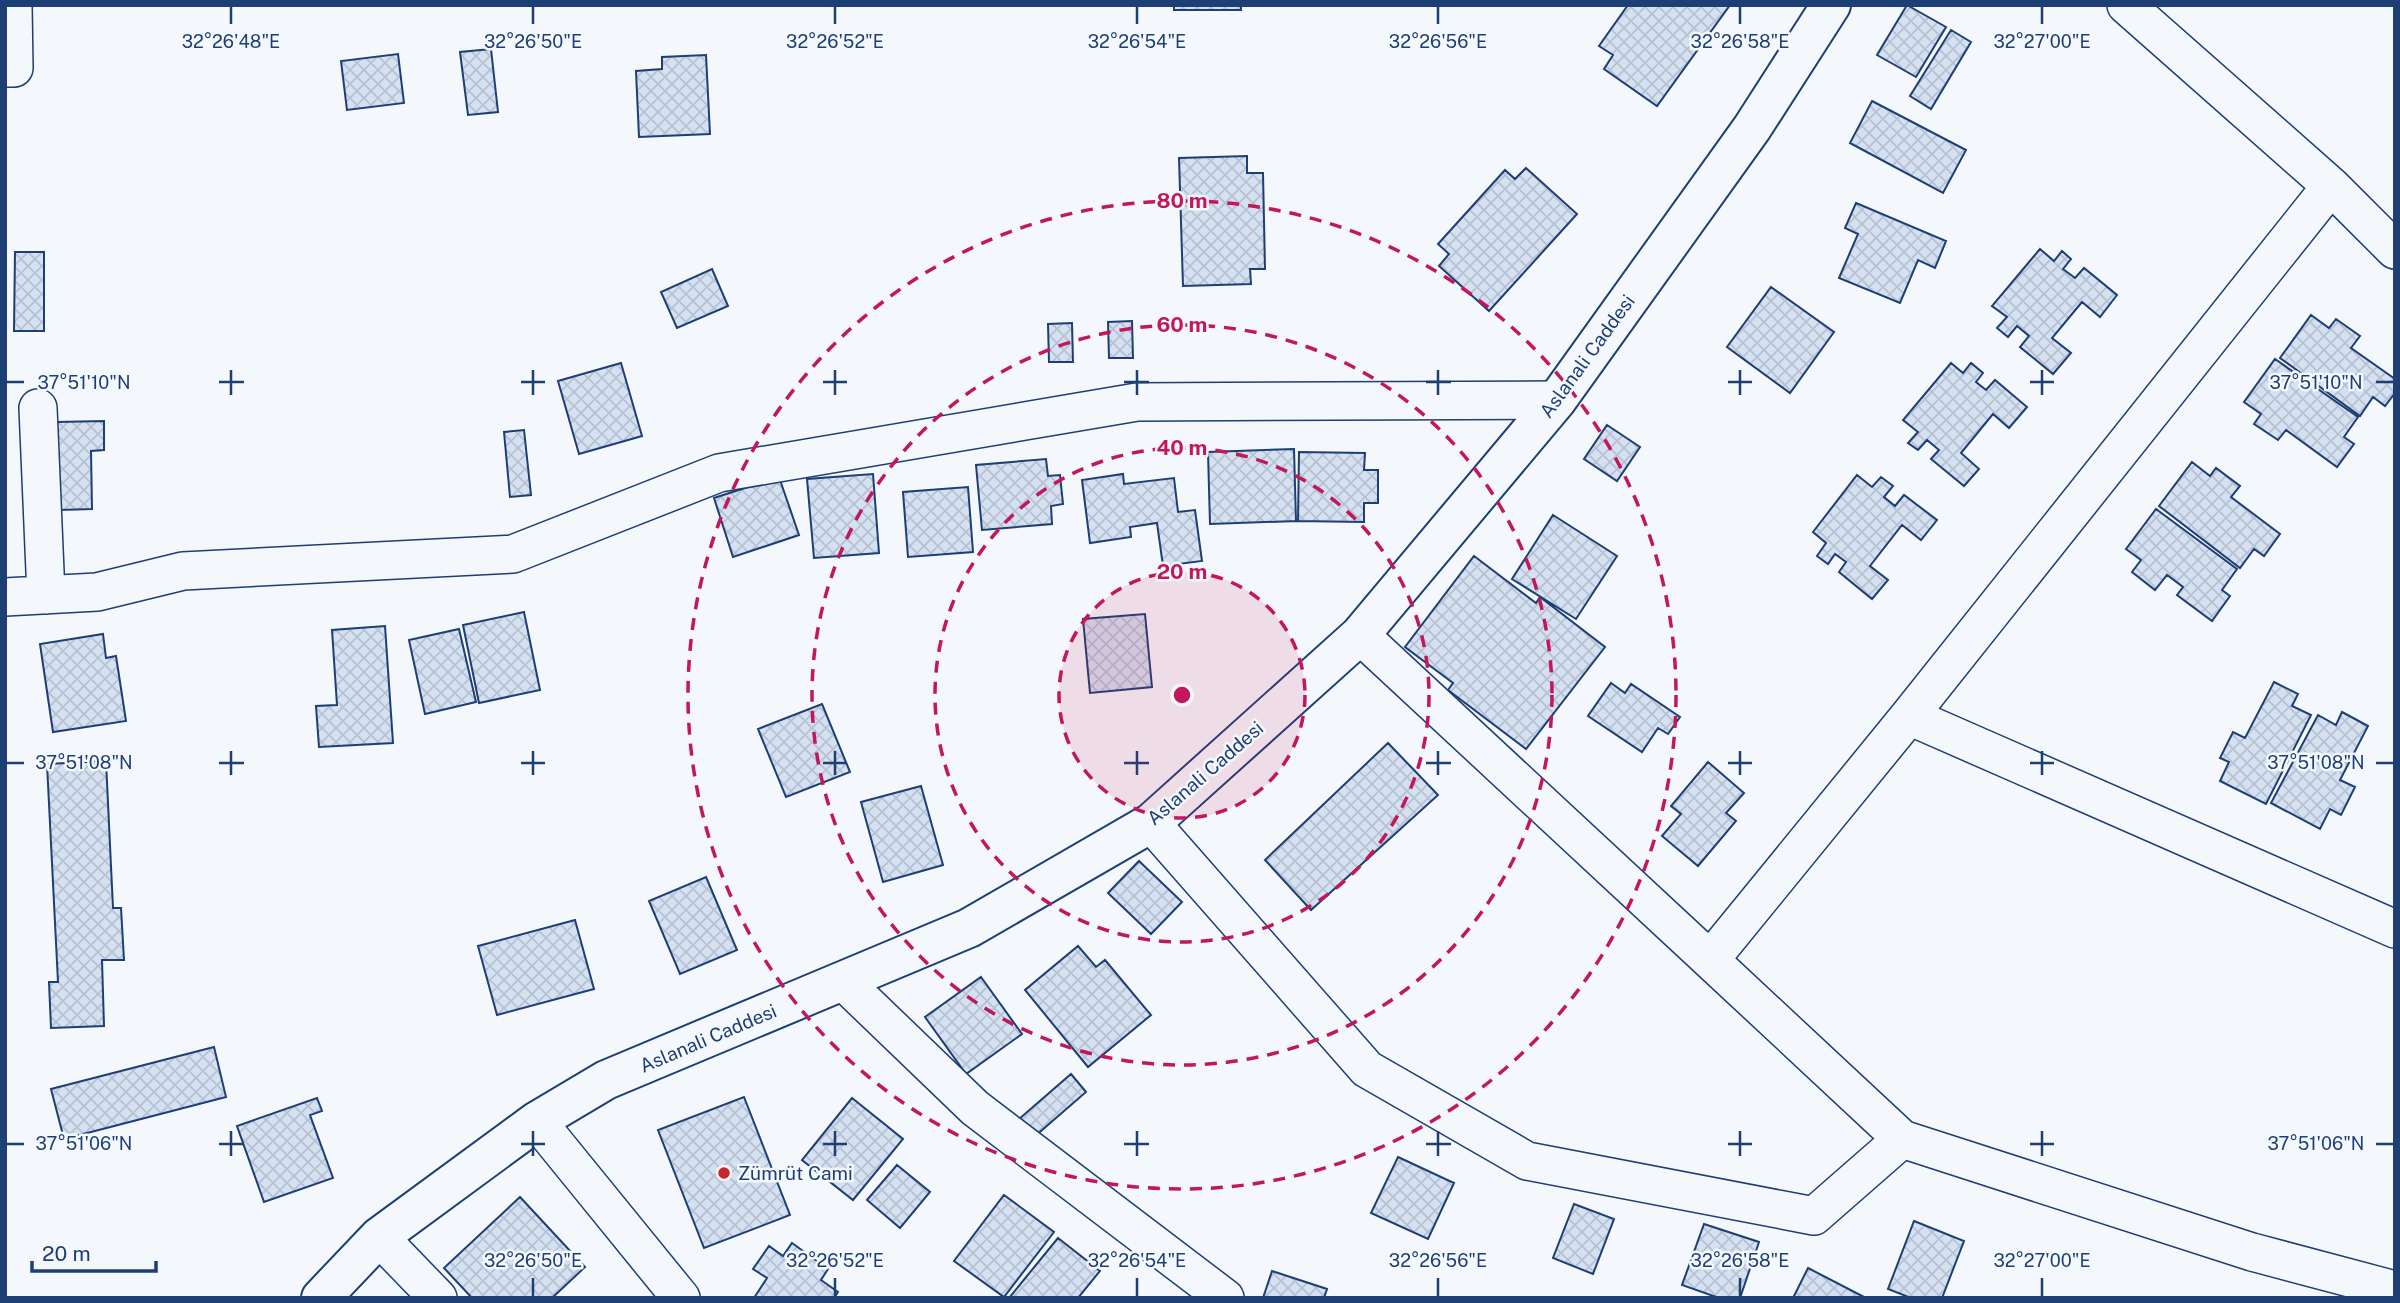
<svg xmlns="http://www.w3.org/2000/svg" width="2400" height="1303" viewBox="0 0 2400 1303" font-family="'Public Sans',sans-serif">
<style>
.building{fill:url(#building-cross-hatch);stroke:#1d3f73;stroke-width:2}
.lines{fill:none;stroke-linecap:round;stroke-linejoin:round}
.minor-casing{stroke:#1d3f73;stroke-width:40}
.tertiary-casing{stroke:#1d3f73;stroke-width:42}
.minor{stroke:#f4f7fb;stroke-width:37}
.tertiary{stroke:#f4f7fb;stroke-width:38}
.ticks{fill:none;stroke:#1d3f73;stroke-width:2.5}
.ring{fill:none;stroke:#c2185b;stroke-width:3.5;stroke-dasharray:12 9}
.poi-dot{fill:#c62828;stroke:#f4f7fb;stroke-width:2.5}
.labels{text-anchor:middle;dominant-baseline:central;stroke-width:5;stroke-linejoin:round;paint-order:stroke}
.street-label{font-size:19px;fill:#1d3f73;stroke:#f4f7fb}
.poi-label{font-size:19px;fill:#1d3f73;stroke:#f4f7fb;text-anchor:start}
.ticks-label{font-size:18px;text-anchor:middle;fill:#1d3f73;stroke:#f4f7fb;stroke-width:5;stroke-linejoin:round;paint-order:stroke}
.centre{fill:#c2185b;stroke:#f4f7fb;stroke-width:3.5}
.ring-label{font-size:21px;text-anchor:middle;font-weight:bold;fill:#c2185b;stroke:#f4f7fb;stroke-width:5;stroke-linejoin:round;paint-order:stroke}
</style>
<defs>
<pattern id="building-cross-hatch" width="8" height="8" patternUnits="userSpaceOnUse" patternTransform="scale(1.75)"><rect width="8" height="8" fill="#d5e0f0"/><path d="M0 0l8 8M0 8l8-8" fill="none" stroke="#b6c1d1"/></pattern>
</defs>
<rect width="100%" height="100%" fill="#f4f7fb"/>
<!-- building -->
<path class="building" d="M1174 5H1241V10H1174Z
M1628 5H1730L1657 106 1604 69 1613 55 1599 46Z
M1907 5 1946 27 1916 77 1877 55Z
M1951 30 1971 42 1931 109 1910 96Z
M491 49 498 112 468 115 460 52Z
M398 54 404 103 347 110 341 61Z
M706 55 710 134 639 137 636 71 662 69V57Z
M1872 101 1966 150 1943 193 1850 143Z
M1247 156V173H1263L1265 269H1250L1251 284 1183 286 1179 158Z
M1526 168 1577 214 1489 311 1439 266 1449 254 1438 244 1505 170 1515 179Z
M1856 203 1946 241 1935 268 1918 260 1900 303 1839 278 1858 234 1845 228Z
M2040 249 2054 261 2062 251 2071 259 2063 269 2075 278 2084 268 2117 295 2100 317 2082 302 2052 338 2071 353 2053 374 2020 347 2029 336 2017 326 2008 337 1997 328 2007 317 1992 306Z
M15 252H44V331H14Z
M712 269 728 306 677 328 661 292Z
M1771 287 1834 332 1790 393 1727 347Z
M2311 315 2329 328 2336 319 2360 336 2351 348 2395 379V393L2385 406 2373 397 2360 416 2280 358Z
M1132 321 1133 358H1109L1108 322Z
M1072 323 1073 362H1049L1048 324Z
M2275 359 2358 417 2344 437 2354 444 2337 467 2286 430 2278 440 2254 424 2261 414 2244 402Z
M621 363 642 436 579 454 558 381Z
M1951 363 1963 373 1971 363 1983 373 1976 382 1986 390 1995 380 2027 407 2009 428 1993 414 1961 453 1979 469 1964 486 1931 459 1939 450 1927 440 1918 450 1908 443 1918 432 1903 420Z
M104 421V450L91 451 92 509 59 510 57 422Z
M1607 425 1640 447 1617 481 1584 459Z
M524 430 531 495 510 497 504 432Z
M1294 449 1296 521 1210 524 1208 452Z
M1299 452 1365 453 1364 470H1378V503H1364V522L1298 521Z
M1046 459 1048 476 1060 475 1063 504 1051 506 1052 524 982 530 976 465Z
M2192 462 2210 476 2216 468 2240 486 2231 497 2280 534 2264 556 2254 549 2240 568 2159 506Z
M873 474 879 553 814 558 807 479Z
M1123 474 1124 484 1174 478 1178 512 1195 510 1202 561 1163 566 1157 523 1130 527 1131 537 1090 543 1082 480Z
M1857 475 1872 487 1881 477 1893 486 1884 497 1895 506 1904 495 1937 520 1921 540 1902 525 1870 566 1888 580 1872 599 1839 572 1846 562 1835 554 1828 564 1817 556 1826 543 1813 532Z
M779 477 799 535 733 557 714 498Z
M968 487 973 552 908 557 903 492Z
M2156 509 2237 569 2222 590 2230 596 2212 621 2177 595 2183 587 2167 575 2155 590 2132 572 2141 560 2126 549Z
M1553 515 1617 556 1576 619 1512 579Z
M1474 556 1536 603 1540 597 1605 647 1526 749 1448 690 1453 683 1405 647Z
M524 612 540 690 479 703 463 625Z
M1145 614 1152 687 1090 693 1083 619Z
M385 626 393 743 319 747 316 706 337 705 332 630Z
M459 629 476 702 425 714 409 640Z
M103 634 106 658 116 656 126 721 53 732 40 644Z
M2274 682 2298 694 2292 706 2311 715 2266 804 2220 781 2229 762 2220 758 2233 732 2245 738Z
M1611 683 1625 693 1631 684 1680 717 1668 734 1658 728 1642 752 1588 716Z
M822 704 850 772 786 797 758 729Z
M2342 712 2368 726 2340 780 2355 787 2341 815 2330 809 2320 829 2271 803 2318 715 2336 725Z
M1388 743 1438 795 1311 910 1265 860Z
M106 761 113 908H121L124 960H102L104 1026 51 1028 49 982H58L47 764Z
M1708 762 1744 793 1726 813 1736 821 1698 866 1662 836 1681 814 1671 806Z
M921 786 943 865 883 882 861 802Z
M1139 861 1182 902 1151 934 1108 893Z
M706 877 737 950 680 974 649 901Z
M575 920 594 989 497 1015 478 946Z
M1078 946 1096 967 1105 960 1151 1015 1088 1067 1025 990Z
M981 977 1022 1034 966 1074 925 1017Z
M214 1047 226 1097 64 1139 51 1089Z
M1071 1074 1086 1092 1034 1137 1019 1119Z
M744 1097 790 1215 704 1248 658 1130Z
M317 1098 322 1111 310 1115 333 1178 264 1202 237 1126Z
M852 1098 903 1139 853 1200 802 1160Z
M1398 1157 1454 1183 1428 1239 1371 1213Z
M897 1165 930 1192 900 1228 867 1200Z
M1004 1195 1054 1232 1004 1297 954 1261Z
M520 1197 585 1267 552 1298H472L444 1268Z
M1574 1204 1614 1219 1593 1274 1553 1258Z
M1914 1221 1964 1241 1942 1298H1911L1888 1289Z
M1704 1224 1759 1242 1740 1298H1719L1682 1285Z
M1058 1238 1100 1271 1078 1298H1009Z
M792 1243 828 1269 821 1280 838 1292 834 1298H754L767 1278 753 1269 769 1246 783 1256Z
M1808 1268 1866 1298H1793Z
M1272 1271 1327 1289 1324 1298H1263Z"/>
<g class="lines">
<!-- minor casing -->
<g class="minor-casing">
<path id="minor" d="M2126 5 2331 186 2395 250
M5 68H14L13 5
M2331 186 1909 716 2395 929
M38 408 46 595
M5 597 97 592 183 571 513 554 719 473 1137 402 1557 400
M1360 635 1710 960 1909 716
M1151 823 1367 1069 1527 1161 1814 1216 1902 1139
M1710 960 1902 1139 2252 1252 2395 1290
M844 982 975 1108 1225 1298
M537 1121 681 1298
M379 1237 438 1298"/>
</g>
<!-- tertiary casing -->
<g class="tertiary-casing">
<path id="tertiary" d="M321 1298 379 1237 537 1121 606 1080 969 928 1151 823 1360 635 1557 400 1752 128 1831 5"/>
</g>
<!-- minor -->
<use href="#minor" class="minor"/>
<!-- tertiary -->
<use href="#tertiary" class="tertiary"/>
</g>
<!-- ticks -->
<path class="ticks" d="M231 7V24M533 7V24M835 7V24M1137 7V24M1438 7V24M1740 7V24M2042 7V24M231 370V395M533 370V395M835 370V395M1137 370V395M1438 370V395M1740 370V395M2042 370V395M7 382H24M219 382H244M521 382H545M823 382H847M1124 382H1149M1426 382H1451M1728 382H1752M2030 382H2054M2376 382H2393M231 751V775M533 751V775M835 751V775M1137 751V775M1438 751V775M1740 751V775M2042 751V775M7 763H24M219 763H244M521 763H545M823 763H847M1124 763H1149M1426 763H1451M1728 763H1752M2030 763H2054M2376 763H2393M231 1131V1156M533 1131V1156M835 1131V1156M1137 1131V1156M1438 1131V1156M1740 1131V1156M2042 1131V1156M7 1144H24M219 1144H244M521 1144H545M823 1144H847M1124 1144H1149M1426 1144H1451M1728 1144H1752M2030 1144H2054M2376 1144H2393M533 1278V1296M835 1278V1296M1137 1278V1296M1438 1278V1296M1740 1278V1296M2042 1278V1296"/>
<!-- distance rings -->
<circle cx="1182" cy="695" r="123" fill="#c2185b" fill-opacity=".12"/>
<g class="ring">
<circle cx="1182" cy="695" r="123"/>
<circle cx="1182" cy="695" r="247"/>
<circle cx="1182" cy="695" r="370"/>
<circle cx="1182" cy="695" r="494"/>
</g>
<!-- markers -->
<circle class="poi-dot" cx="724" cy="1173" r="7"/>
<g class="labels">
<!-- street labels -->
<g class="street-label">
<text transform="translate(1587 356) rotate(-54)">Aslanali Caddesi</text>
<text transform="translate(1205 773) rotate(-41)">Aslanali Caddesi</text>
<text transform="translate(708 1038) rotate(-23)">Aslanali Caddesi</text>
</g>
<!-- poi labels -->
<g class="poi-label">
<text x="738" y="1173">Zümrüt Cami</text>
</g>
</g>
<g class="ticks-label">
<text x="231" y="48">32°26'48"E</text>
<text x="533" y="48">32°26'50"E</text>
<text x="835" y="48">32°26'52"E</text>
<text x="1137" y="48">32°26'54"E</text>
<text x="1438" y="48">32°26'56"E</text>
<text x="1740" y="48">32°26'58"E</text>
<text x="2042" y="48">32°27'00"E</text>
<text x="84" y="389">37°51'10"N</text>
<text x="2316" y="389">37°51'10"N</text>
<text x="84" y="769">37°51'08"N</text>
<text x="2316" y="769">37°51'08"N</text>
<text x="84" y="1150">37°51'06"N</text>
<text x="2316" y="1150">37°51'06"N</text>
<text x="533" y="1267">32°26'50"E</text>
<text x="835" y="1267">32°26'52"E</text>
<text x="1137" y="1267">32°26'54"E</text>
<text x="1438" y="1267">32°26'56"E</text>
<text x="1740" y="1267">32°26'58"E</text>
<text x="2042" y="1267">32°27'00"E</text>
</g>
<circle cx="1182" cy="695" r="10" class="centre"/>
<g class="ring-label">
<text x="1182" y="208">80 m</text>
<text x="1182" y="332">60 m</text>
<text x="1182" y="455">40 m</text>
<text x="1182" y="579">20 m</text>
</g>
<!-- border -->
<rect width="2400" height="1303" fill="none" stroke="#1d3f73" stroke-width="14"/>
<!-- scale -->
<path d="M32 1261v10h124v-10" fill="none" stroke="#1d3f73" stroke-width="3.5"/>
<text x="42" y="1261" font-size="21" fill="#1d3f73" stroke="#f4f7fb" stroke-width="5" paint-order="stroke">20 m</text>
</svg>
